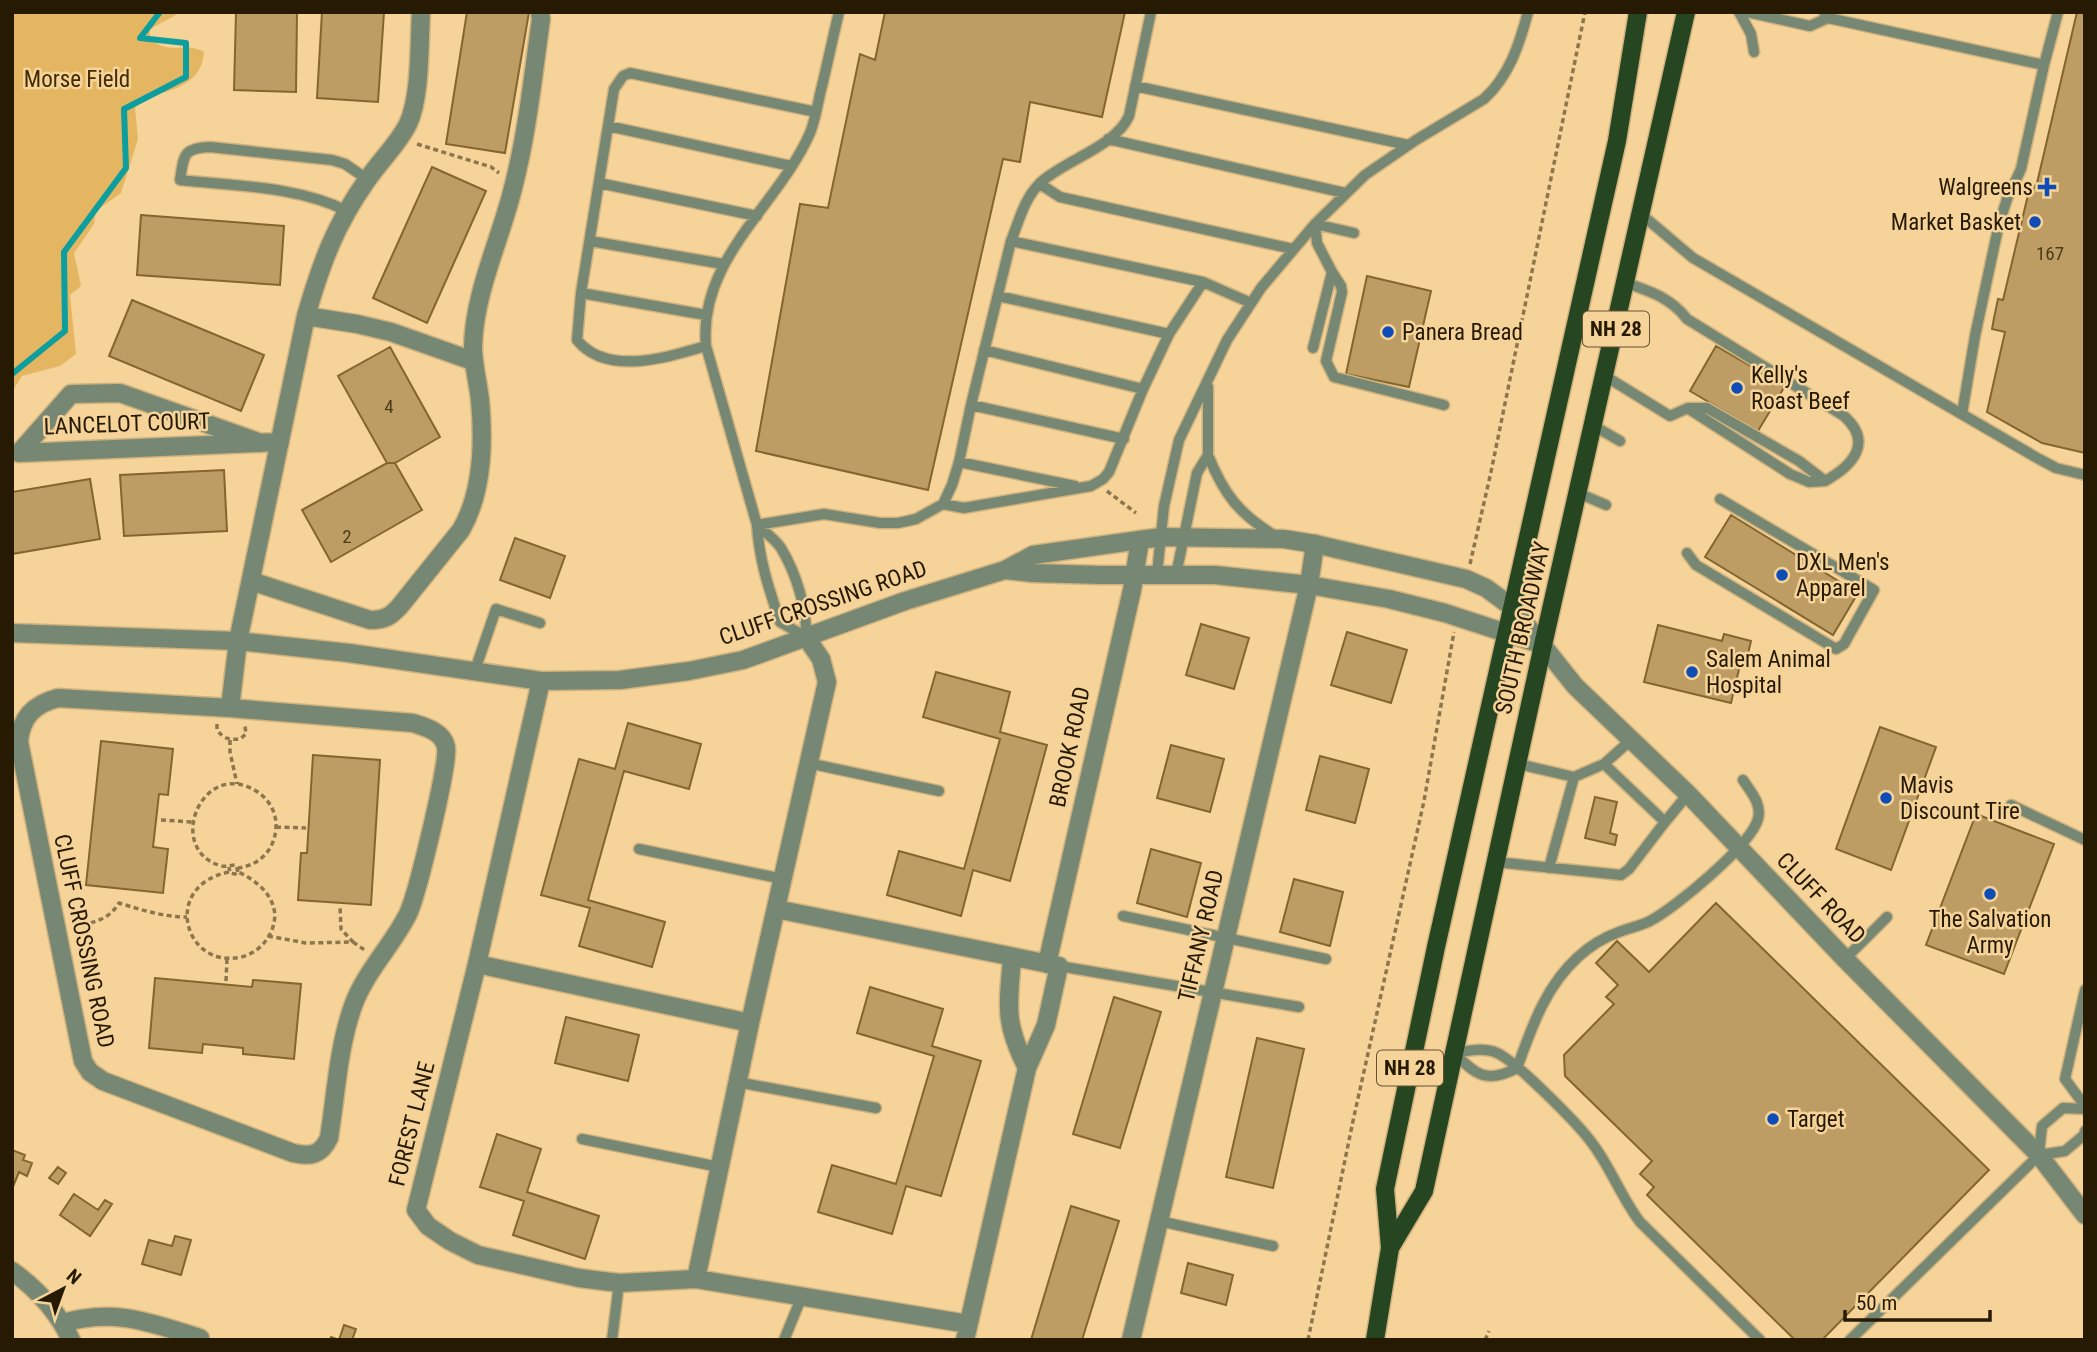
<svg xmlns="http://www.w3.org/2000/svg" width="2097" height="1352" viewBox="0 0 2097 1352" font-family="'Roboto Condensed',sans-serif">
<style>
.green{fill:#e4b661}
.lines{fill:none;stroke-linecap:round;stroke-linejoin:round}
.stream{stroke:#0e9e9e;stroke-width:6}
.building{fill:#bd9d64;stroke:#84662d;stroke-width:2}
.service-casing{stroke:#d0b27e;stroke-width:13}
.minor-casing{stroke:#d0b27e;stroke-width:21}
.tertiary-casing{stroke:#d0b27e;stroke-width:21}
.primary-casing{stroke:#d0b27e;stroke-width:21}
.path{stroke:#8d764e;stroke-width:3.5;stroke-dasharray:5 3.5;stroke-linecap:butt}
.service{stroke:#768873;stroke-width:10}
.minor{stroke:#768873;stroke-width:18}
.tertiary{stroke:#768873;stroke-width:18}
.primary{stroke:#264622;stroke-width:18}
.poi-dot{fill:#0e4cb7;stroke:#f5d399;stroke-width:2.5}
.labels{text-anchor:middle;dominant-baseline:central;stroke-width:5;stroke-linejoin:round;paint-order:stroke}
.number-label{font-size:19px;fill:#4c3b1b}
.shield{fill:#f5d399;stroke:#645230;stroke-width:2}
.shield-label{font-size:21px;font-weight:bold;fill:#261a03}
.park-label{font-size:23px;fill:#412c00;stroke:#f5d399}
.poi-label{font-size:23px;fill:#261a03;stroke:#f5d399;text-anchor:start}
.street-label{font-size:23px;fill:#261a03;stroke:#f5d399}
</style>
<rect width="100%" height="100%" fill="#f5d399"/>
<!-- green -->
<path class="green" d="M12 12H179C171 20 159 22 150 30V39C170 56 185 41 204 52 202 87 165 92 138 100L135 108 138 139 121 193 96 211 94 224 74 253 81 286 70 295 76 354 60 366 22 376 12 392Z"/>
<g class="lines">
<!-- stream -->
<path class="stream" d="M12 374 65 331 64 252 126 168 124 109 186 77V43L140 38 160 12"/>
</g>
<!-- building -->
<path class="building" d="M236 12H297L296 92 234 90Z
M322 12H384L378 102 317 98Z
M467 12H529L505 153 446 144Z
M885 12H1125L1102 117 1030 102 1020 162 1003 159 928 490 756 451 800 204 828 208 860 54 875 60Z
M2077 12H2085V453L2042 443 1987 412 2005 332 1992 329 1994 318 1998 299 2003 300 2028 195 2037 183Z
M432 167 486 191 427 323 373 298Z
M141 215 284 226 280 285 137 275Z
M1367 276 1431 291 1409 387 1346 374Z
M132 300 264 355 241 411 109 356Z
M1716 346 1785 386 1758 431 1690 391Z
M390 347 440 437 395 463H387L338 376Z
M387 463H395L422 510 331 562 302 510Z
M224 470 227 531 124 536 120 475Z
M90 479 100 539 12 554V492Z
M1731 515 1858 593 1833 635 1705 557Z
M515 538 565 556 550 598 500 580Z
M1201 624 1249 638 1234 689 1186 675Z
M1658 625 1722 641 1724 634 1751 641 1746 662 1741 661 1731 703 1644 682Z
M1347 632 1407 650 1391 703 1331 685Z
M936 672 1010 692 1000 732 1047 745 1010 881 973 870 961 916 887 895 899 851 964 869 1000 739 923 717Z
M628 723 701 744 689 789 624 771 588 900 665 922 652 967 579 946 590 908 541 895 579 759 615 769Z
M1880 727 1936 747 1891 870 1836 849Z
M101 741 173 749 168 795 159 794 153 847 168 849 163 893 86 885Z
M1171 745 1224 759 1210 812 1157 798Z
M313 755 380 760 371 905 298 900 301 853H307Z
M1320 756 1369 769 1355 823 1306 810Z
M1595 797 1617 802 1610 833 1617 835 1615 845 1585 838Z
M1976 814 2054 844 2004 974 1926 945Z
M1151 849 1201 863 1187 917 1137 903Z
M1294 879 1343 892 1330 946 1280 932Z
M1716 903 1989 1170 1822 1340H1795L1647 1195 1654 1187 1640 1174 1652 1161 1565 1076 1564 1055 1614 1004 1606 997 1618 985 1596 963 1617 941 1649 972Z
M155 978 252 987 253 980 301 984 294 1059 243 1054V1048L203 1044 202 1053 149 1048Z
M870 987 943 1009 932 1046 981 1061 941 1196 906 1186 892 1234 818 1212 832 1165 896 1184 934 1056 857 1033Z
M1114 997 1161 1012 1120 1148 1073 1134Z
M566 1017 639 1035 628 1081 555 1063Z
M1257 1038 1304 1049 1273 1188 1226 1177Z
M497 1134 541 1149 527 1192 599 1216 585 1259 513 1235 524 1201 480 1187Z
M12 1150 25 1155 23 1160 32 1163 27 1176 19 1172 12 1189Z
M58 1167 66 1173 58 1184 49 1178Z
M74 1194 98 1210 105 1200 112 1204 90 1236 60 1215Z
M1071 1206 1119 1221 1082 1340H1031Z
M175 1236 191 1240 181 1275 142 1264 149 1240 172 1246Z
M1188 1263 1233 1275 1226 1305 1181 1293Z
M344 1325 356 1329 352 1340H330L331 1337 339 1340Z"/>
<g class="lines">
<!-- service casing -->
<g class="service-casing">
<path id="service" d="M1739 12 1751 34 1754 52
M1747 12 1810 26 1828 18
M1824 12 1828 18 2044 65
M1135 86 1408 145
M608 126 791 166
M1108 139 1345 193
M599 183 757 216
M1040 184 1060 197 1293 249
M347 211C298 186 234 186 180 180 184 156 182 148 210 147L332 160 345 164 367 179
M1641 214 1693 258 2039 459 2056 468 2085 475
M590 241 723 264
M1011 241 1203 282 1251 303
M1332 272 1341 286 1342 292 1326 361 1334 377 1444 405
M581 293 706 315
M998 296 1169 334
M706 346C668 357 607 377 577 340L581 293 614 89 623 76 630 73 816 112
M1313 348 1332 272 1317 243 1315 224 1354 233
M984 350 1143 389
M1605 376 1670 416 1688 408H1707L1799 461 1825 481C1852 466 1874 443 1844 416L1687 319C1671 298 1650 291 1626 283
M971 405 1124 439
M1689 409 1790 474 1809 482 1825 481
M1962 414 1975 336 1999 224 2007 199 2021 169 2044 65 2058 12
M1594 426 1620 441
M1208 455C1224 495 1240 515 1277 537
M959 462 1075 486
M1578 493 1606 505
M943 504 964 508 1091 486 1103 479 1109 472 1143 389 1169 334 1203 282
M757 525C765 532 775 539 781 548 796 573 807 608 806 637L780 622C769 589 759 560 757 525L706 346C698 259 778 206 810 133 816 118 818 101 822 86 828 61 833 37 839 12
M757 525 824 514 880 523H898L916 519 943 504 952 485 959 462 971 405 1011 241C1019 221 1024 199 1040 183 1065 160 1115 147 1129 116L1151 12
M1687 553 1696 565 1836 649 1844 644 1874 590 1720 499
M1157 574 1164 506 1179 440 1227 340 1261 288 1315 224 1365 175 1416 140 1484 99C1509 76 1519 46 1528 12
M1176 575 1197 473 1208 455V387
M474 673 496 609 540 623
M808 763 939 791
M1518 764 1574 777 1604 764 1632 739
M1604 764 1665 822 1688 794
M2011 805 2085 840
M639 849 783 879
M1496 862 1621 875 1629 869 1665 822
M1549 868 1574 777
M1123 916 1326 959
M1845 959 1887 917
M1059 966 1299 1007
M2085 990 2065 1079 2085 1106
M1454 1053C1476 1075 1487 1084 1517 1068 1532 1027 1545 987 1578 957 1590 946 1605 937 1619 932 1629 928 1640 926 1650 921 1675 908 1751 845 1758 819 1762 804 1751 792 1743 780
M1454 1053C1468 1051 1484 1047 1497 1053 1516 1061 1579 1125 1592 1143 1611 1168 1621 1197 1640 1222L1760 1340
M737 1082 876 1108
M582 1139 719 1167
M2039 1154 2042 1126 2063 1108 2085 1109
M1159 1221 1273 1246
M612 1340 619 1283
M784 1340 802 1296
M1850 1340 2039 1155 2065 1151 2084 1135 2085 1131"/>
</g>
<!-- minor casing -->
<g class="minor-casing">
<path id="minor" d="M306 316 357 324 391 332 473 361
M261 443 120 393 71 394 19 453 280 442
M251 581 370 620C385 620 391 616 400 606L461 530C483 492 484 443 480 400 478 382 473 365 473 347 474 294 499 243 512 192 527 136 533 76 541 19L540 12
M541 681 477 964 416 1210 428 1226 450 1241 478 1255 579 1278 619 1283 696 1279 968 1324
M230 708 413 723C426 727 443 732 446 747 449 764 417 895 408 914 392 946 365 972 353 1006 338 1048 336 1095 329 1138 321 1155 311 1157 293 1153L103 1081 90 1072 83 1061 19 742C21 717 34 704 58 698L230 708 238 641 306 316C321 264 335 225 367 180 380 161 398 144 408 124 421 96 419 44 421 12
M776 909 1059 966 1046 1025 1027 1068 965 1340
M1012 958C1008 1008 1004 1022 1027 1068
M477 964 750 1023
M1047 964 1132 590 1140 540
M12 1271C37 1289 58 1312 71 1340
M696 1279 750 1023 827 682 821 659 806 637
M63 1323C115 1308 151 1323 200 1338
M1131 1340 1309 585 1315 544"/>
</g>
<!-- tertiary casing -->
<g class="tertiary-casing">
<path id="tertiary" d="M1005 570 1032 573 1100 575H1215L1309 585 1389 599 1445 613 1543 645
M12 633 238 641 349 653 541 681 620 680 689 671 743 660 905 601 1005 570 1033 555 1161 537 1284 539 1315 544 1466 579 1486 588 1512 607 1575 686 1688 794 1845 959 2039 1155 2085 1215"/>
</g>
<!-- primary casing -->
<g class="primary-casing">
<path id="primary" d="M1390 1248 1424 1191 1543 645 1686 12
M1375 1340 1390 1248 1385 1189 1436 947 1617 141 1638 12"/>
</g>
<!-- path -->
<path class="path" d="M417 144 491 167 499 173
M1107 491 1136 513
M1470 564 1491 472 1585 12
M217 724V730C224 739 229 740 240 739L246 734 245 726
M230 740V752L237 784
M161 820 192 822
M276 827 306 828
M229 872C160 886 185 970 241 957 251 955 261 948 267 939 287 909 265 884 238 872L235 874 230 873 229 867
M238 872 236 865C230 865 227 867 221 866 163 849 204 754 259 793 269 800 276 812 276 825 276 848 261 865 238 868
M74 927C93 922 108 921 119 903 142 910 163 917 187 917
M268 936 306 943 353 942 341 929 340 906
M353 942 366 951
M226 981 227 958
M1308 1340 1353 1121 1424 801 1454 632
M1485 1340 1489 1331"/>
<!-- service -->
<use href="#service" class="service"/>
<!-- minor -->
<use href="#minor" class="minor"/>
<!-- tertiary -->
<use href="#tertiary" class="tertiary"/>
<!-- primary -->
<use href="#primary" class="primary"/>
</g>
<!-- markers -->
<g class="poi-dot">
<path d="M2043.5 176.5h7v7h7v7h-7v7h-7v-7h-7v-7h7z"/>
<circle cx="2035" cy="222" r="7"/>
<circle cx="1388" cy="332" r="7"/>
<circle cx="1737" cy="388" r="7"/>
<circle cx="1782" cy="575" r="7"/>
<circle cx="1692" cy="672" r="7"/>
<circle cx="1886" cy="798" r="7"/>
<circle cx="1990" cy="894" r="7"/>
<circle cx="1773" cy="1119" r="7"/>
</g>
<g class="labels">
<!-- number labels -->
<g class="number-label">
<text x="2050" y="253">167</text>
<text x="389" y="406">4</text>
<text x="347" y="536">2</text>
</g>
<!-- shield labels -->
<g class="shield">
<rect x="1583" y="311.5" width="66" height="35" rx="5"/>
<rect x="1377" y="1050.5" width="66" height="35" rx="5"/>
</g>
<g class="shield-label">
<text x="1616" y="329">NH 28</text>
<text x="1410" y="1068">NH 28</text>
</g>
<!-- park labels -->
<g class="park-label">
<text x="77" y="79">Morse Field</text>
</g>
<!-- poi labels -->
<g class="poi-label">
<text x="2033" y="187" text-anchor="end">Walgreens</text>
<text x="2021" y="222" text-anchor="end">Market Basket</text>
<text x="1402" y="332">Panera Bread</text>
<text x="1751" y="375">Kelly's<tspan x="1751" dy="26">Roast Beef</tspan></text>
<text x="1796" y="562">DXL Men's<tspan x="1796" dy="26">Apparel</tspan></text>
<text x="1706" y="659">Salem Animal<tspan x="1706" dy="26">Hospital</tspan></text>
<text x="1900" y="785">Mavis<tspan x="1900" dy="26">Discount Tire</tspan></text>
<text x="1990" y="919" text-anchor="middle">The Salvation<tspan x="1990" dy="26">Army</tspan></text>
<text x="1787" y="1119">Target</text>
</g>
<!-- street labels -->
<g class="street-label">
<text transform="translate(127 424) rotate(-2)">LANCELOT COURT</text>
<text transform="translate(823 603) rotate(-19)">CLUFF CROSSING ROAD</text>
<text transform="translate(1523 628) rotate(-77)">SOUTH BROADWAY</text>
<text transform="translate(1070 747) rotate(-78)">BROOK ROAD</text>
<text transform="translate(1821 898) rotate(46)">CLUFF ROAD</text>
<text transform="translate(1201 936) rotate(-77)">TIFFANY ROAD</text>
<text transform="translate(84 941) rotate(78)">CLUFF CROSSING ROAD</text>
<text transform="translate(412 1124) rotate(-76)">FOREST LANE</text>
</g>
</g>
<!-- border -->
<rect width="2097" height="1352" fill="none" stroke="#261a03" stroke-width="28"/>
<!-- north arrow -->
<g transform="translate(63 1289) rotate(41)" stroke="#f5d399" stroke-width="5" paint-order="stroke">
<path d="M0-5L12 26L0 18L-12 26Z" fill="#261a03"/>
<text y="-10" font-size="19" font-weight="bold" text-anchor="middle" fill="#261a03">N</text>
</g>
<!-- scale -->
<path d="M1845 1310v10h145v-10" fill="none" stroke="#261a03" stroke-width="3.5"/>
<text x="1856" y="1310" font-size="21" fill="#261a03" stroke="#f5d399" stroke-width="5" paint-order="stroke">50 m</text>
</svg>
